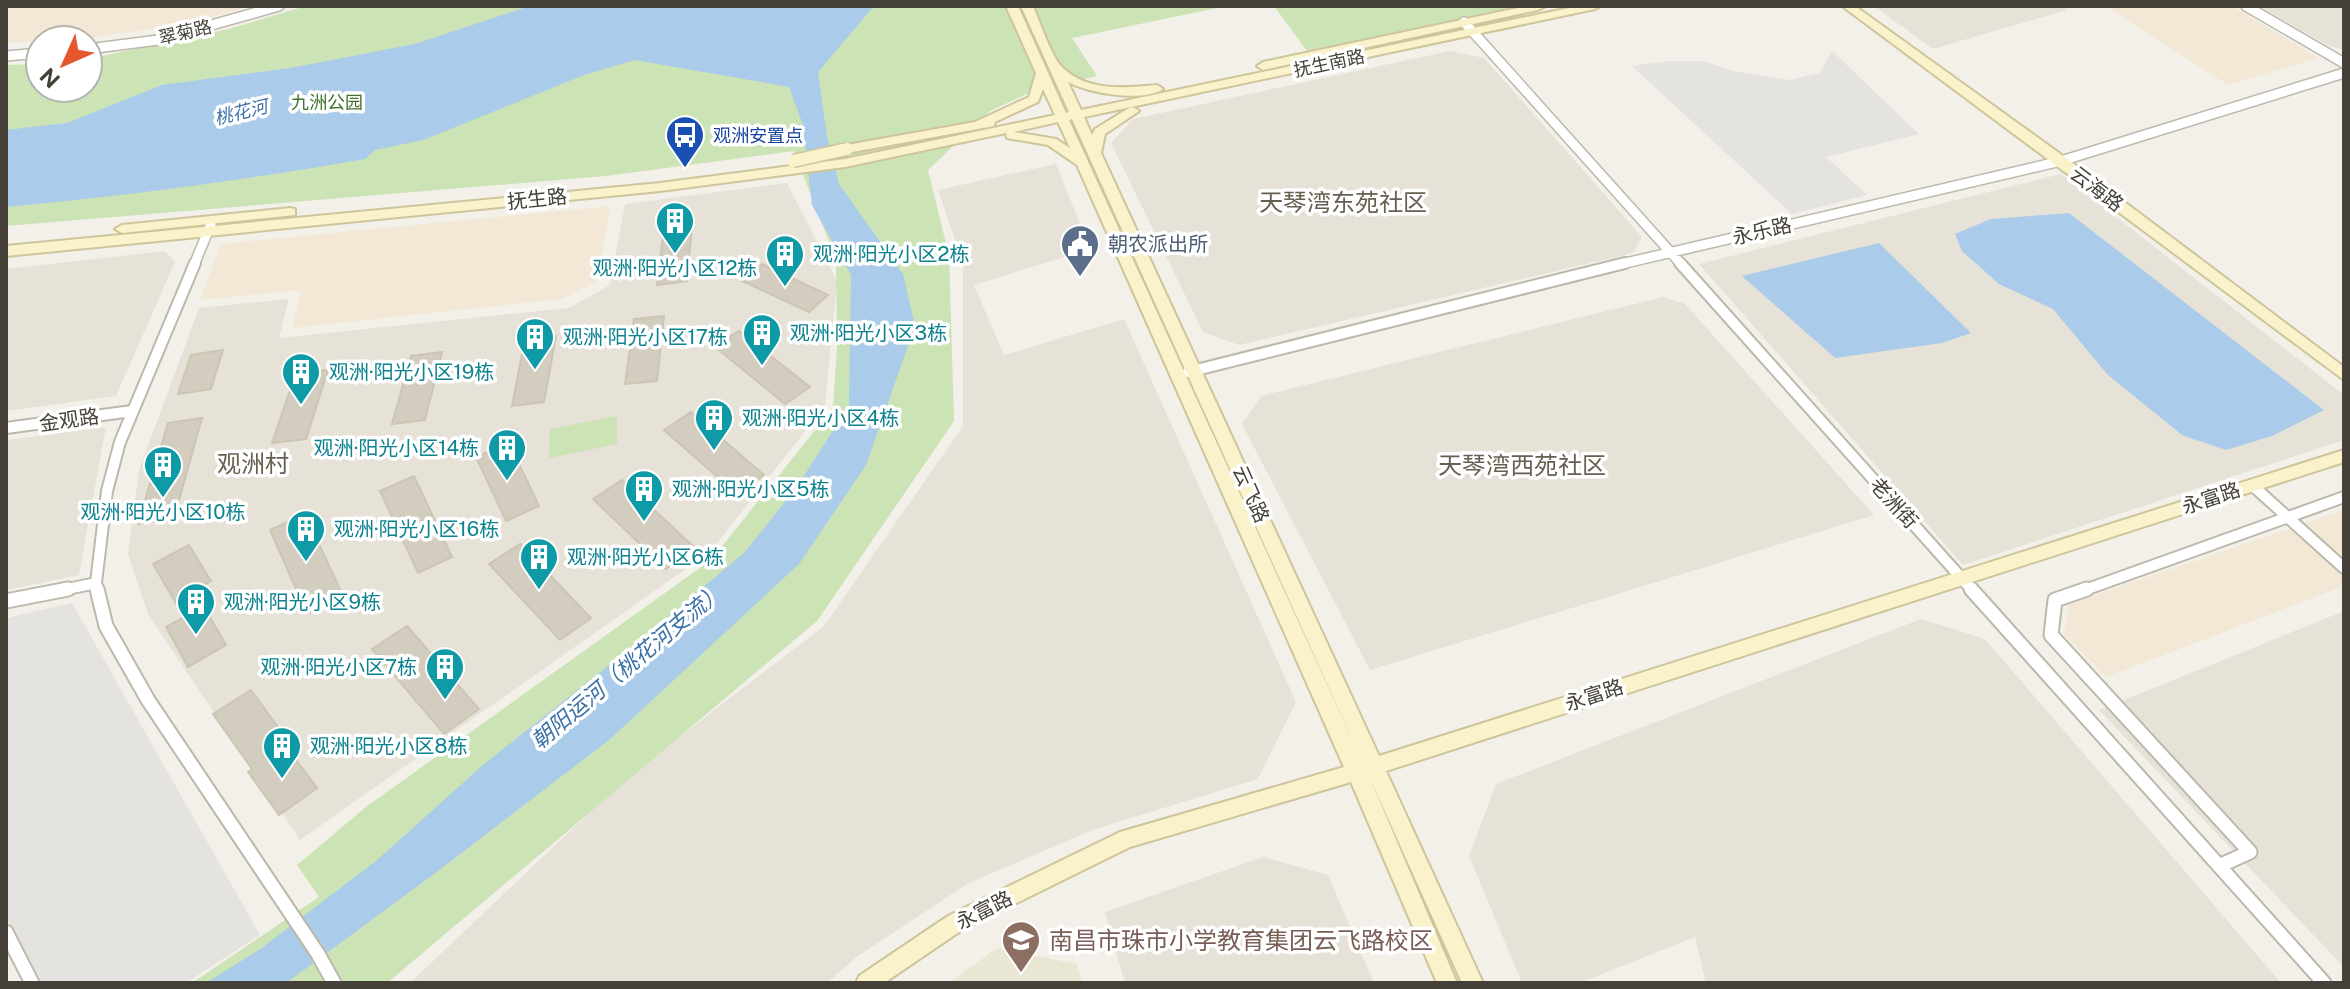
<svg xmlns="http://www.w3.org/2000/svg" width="2350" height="989" viewBox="0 0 2350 989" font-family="'Public Sans','Noto Sans SC',sans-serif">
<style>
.residential{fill:#e6e2d7}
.commercial{fill:#f2e8d5}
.education{fill:#eae6d4}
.green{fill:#cbe3b5}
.parking{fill:#e4e3e0}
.water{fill:#aacbe9}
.building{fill:#d3cdbf;stroke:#cdc5b3;stroke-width:2}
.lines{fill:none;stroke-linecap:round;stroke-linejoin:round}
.street-far2-casing{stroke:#bdb8ac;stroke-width:12}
.street-far1-casing{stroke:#bdb8ac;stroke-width:14}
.street-casing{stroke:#bdb8ac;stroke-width:17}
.secondary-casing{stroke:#cec59c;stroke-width:4}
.street-far2{stroke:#fff;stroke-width:9}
.street-far1{stroke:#fff;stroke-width:10}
.street{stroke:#fff;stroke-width:13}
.secondary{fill:#f9f2cb;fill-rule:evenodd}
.secondary-bridge-casing{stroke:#cec59c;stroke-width:15;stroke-linecap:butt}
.secondary-bridge{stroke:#f9f2cb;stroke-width:12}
.labels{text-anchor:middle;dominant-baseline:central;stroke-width:7;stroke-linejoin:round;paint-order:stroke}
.far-street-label{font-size:18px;fill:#454138;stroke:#fff}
.far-park-label{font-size:18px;fill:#447230;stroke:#fff}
.far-water-label{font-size:18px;font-style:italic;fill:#3b71a7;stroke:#fff}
.far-transit-label{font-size:18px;fill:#164399;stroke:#fff;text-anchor:start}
.street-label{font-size:20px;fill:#454138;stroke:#fff}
.service-label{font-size:20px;fill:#4e5e75;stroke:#fff;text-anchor:start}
.culture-label{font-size:20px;fill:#0d838f;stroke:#fff;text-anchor:start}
.water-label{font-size:22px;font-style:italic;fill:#3b71a7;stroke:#fff}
.quarter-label{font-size:24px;fill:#675f50;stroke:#fff}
.near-education-label{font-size:24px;fill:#785e54;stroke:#fff;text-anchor:start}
</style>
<rect width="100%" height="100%" fill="#f2f0e8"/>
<!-- residential -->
<path class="residential" d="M1874 6H2061L2067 10 1933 49Z
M2259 6H2344V50L2329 46Z
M1450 51 1484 58 1642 237 1633 253 1239 345 1203 332 1111 143 1133 119Z
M1056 164 1090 249 974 285 1004 355 1124 319 1296 702 1258 779 1092 830 967 884 855 958 827 983H410L627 777 824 626 963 426V263L938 190Z
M2061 174 2344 395V440L1963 565 1699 264Z
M787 183 837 281 825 406 710 552 300 840 149 616 128 554 139 470 199 308 289 299 279 338 569 308 610 285 625 204Z
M165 251 175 262 116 396 6 411V269Z
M1663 297 1685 304 1874 515 1370 670 1242 424 1261 396Z
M106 427 79 575 6 590V440Z
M2344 611V967L2099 710Z
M1921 619 1985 639 2281 983H1706L1695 937 1579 983H1522L1469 856 1496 784Z
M1263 857 1328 875 1374 983H1125L1105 912Z"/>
<!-- commercial -->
<path class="commercial" d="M6 6H250L195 22 83 39 6 43Z
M2119 6H2232L2318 58 2228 85 2110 9Z
M610 206 597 281 562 299 292 328 301 290 200 300 221 244Z
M2344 510V586L2106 677 2064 634 2069 604Z"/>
<!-- education -->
<path class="education" d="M997 948 1077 964 1082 983H949Z"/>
<!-- green -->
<path class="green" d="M306 6H1227L1072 38 1097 76 1033 91 990 111 928 170 949 256 954 421 817 621 387 983H192L319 897 297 865 366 807 711 560 833 408 837 347 836 260 794 151 606 176 6 226V65L40 64V88H88V59L229 29Z
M1274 6H1527L1307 51Z
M617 416V444L549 458 550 429Z"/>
<!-- parking -->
<path class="parking" d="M1832 51 1919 134 1826 157 1867 195 1792 214 1632 66 1668 61H1703L1734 71 1788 80 1820 73Z
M72 603 260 935 186 983H39L6 917V618Z"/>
<!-- water -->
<path class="water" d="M530 6H874L818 72 827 137 839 184 903 274 915 326 866 465 799 564 609 740 438 871 286 983H206L259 950 376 861 483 765 642 639 745 552 796 488 849 406 851 275 812 205 803 125 789 87 635 60 584 75 423 140 375 150 365 159C246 180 126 196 6 207V130L67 123 162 85 290 68 415 44Z
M2069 213 2324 410 2272 436 2226 450 2182 435 2108 375 2053 309 1999 284 1962 251 1955 234 1991 219Z
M1879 243 1971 333 1942 343 1835 358 1742 276Z"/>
<!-- building -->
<path class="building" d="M692 225 687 281 657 285 664 228Z
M762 264 828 295 809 312 742 281Z
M664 316 657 381 625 384 634 319Z
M739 331 810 387 785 404 714 346Z
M556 336 544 402 512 406 525 339Z
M223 350 211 389 178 394 191 355Z
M442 352 425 420 392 424 411 356Z
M328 370 306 439 272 443 296 373Z
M691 412 764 475 737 494 664 430Z
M202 418 174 518 138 524 168 423Z
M509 443 539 506 506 521 476 457Z
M414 476 452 557 418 573 380 491Z
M622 480 695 548 666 569 593 499Z
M305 514 343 596 307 614 270 530Z
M520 544 591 618 560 640 489 564Z
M189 545 211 581 194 590 226 645 188 667 166 627 184 617 153 564Z
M407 626 479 709 444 734 372 649Z
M251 690 280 730 276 733 317 788 279 815 248 772 252 769 213 714Z"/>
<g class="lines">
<!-- street-far2 casing -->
<g class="street-far2-casing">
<path id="street-far2" d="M2246 6 2344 63
M1464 22 1682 265
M88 49 158 40 279 6
M6 56 40 53
M194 265 211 224
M1617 265 2061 161 2344 73"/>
</g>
<!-- street-far1 casing -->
<g class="street-far1-casing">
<path id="street-far1" d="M1680 263 1973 591
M1188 372 1625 263
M6 428 132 411
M2252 485 2344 568
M58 591 96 583
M98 591 96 583 107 491 120 442 195 263
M2082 591 2344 497"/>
</g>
<!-- street casing -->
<g class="street-casing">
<path id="street" d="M97 589 106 626 148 700 318 954 334 983
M1971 589 2324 983
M2087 589 2055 600 2051 635 2250 852 2219 866
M6 601 68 589
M6 932 32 983"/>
</g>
<!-- secondary casing -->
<g class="secondary-casing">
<path id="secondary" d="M1006 6H1018L1066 113 1069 112 1021 6H1033C1040 22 1051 56 1062 67 1087 92 1125 88 1157 85L1163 89C1142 103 1089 93 1068 82L1081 110 1579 6H1601L1595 9 1084 117 1092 135 1095 129 1129 108 1133 107 1139 111 1105 134 1101 153 1379 756 2344 450V462L1386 771 1483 983H1462L1369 776 1457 983H1437L1351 782 1130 847 962 930 884 983H856L859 976 948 916 1120 832 1344 767 1077 165 1048 145 1007 138 1006 133 845 167 660 191 6 256V246L660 183 845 159 1055 115 1043 89 1038 102 995 122 994 126 847 153 841 149 847 145 975 122 1029 97 1036 73ZM1072 119 1362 761 1069 120ZM1058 122 1070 148 1056 139 1014 132Z
M1527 6 1544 7 1538 10 1263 70 1257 66 1263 62Z
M1842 6H1855L2066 158 2344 367V380Z
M290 208 295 209V215L122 233 115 229 122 225Z"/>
</g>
<!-- street-far2 -->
<use href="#street-far2" class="street-far2"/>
<!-- street-far1 -->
<use href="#street-far1" class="street-far1"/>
<!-- street -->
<use href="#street" class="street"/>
<!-- secondary -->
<use href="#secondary" class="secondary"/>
<!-- secondary-bridge casing -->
<g class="secondary-bridge-casing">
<path id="secondary-bridge" d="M793 161 847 149"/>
</g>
<!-- secondary-bridge -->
<use href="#secondary-bridge" class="secondary-bridge"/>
</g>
<!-- icons -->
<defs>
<g id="bus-pin" transform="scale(2)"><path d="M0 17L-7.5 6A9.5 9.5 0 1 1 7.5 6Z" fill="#1a4fb4" stroke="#fff"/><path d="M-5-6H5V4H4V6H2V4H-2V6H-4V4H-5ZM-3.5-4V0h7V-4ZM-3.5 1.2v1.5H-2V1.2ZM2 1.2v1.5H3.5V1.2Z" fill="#fff"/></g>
<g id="building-pin" transform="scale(2)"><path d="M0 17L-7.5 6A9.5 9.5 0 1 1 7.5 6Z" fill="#0f9aa8" stroke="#fff"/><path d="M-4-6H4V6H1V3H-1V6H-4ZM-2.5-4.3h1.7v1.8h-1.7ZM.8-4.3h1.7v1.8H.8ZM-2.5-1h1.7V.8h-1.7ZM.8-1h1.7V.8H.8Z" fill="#fff"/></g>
<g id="civic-pin" transform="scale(2)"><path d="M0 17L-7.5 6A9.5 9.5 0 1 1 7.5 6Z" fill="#5c6f8a" stroke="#fff"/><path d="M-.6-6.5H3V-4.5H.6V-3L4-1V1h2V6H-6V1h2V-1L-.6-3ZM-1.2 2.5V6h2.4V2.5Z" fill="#fff"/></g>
<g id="school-pin" transform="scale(2)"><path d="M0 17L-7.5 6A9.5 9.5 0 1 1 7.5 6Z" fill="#8d6e63" stroke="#fff"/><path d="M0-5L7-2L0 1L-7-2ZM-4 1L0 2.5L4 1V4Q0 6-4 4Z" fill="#fff"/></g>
</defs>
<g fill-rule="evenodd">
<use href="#bus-pin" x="685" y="135"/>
<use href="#building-pin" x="675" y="221"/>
<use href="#civic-pin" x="1080" y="244"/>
<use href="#building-pin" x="785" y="254"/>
<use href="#building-pin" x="762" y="333"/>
<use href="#building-pin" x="535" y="337"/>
<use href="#building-pin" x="301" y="372"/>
<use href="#building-pin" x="714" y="418"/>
<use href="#building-pin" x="507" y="448"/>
<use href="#building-pin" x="163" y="465"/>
<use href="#building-pin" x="644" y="489"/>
<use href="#building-pin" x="306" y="529"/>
<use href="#building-pin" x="539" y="557"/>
<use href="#building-pin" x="196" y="602"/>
<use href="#building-pin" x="445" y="667"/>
<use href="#building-pin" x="282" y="746"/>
<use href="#school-pin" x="1021" y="940"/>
</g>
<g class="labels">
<!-- far-street labels -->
<g class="far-street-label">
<text transform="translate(185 32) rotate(-13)">翠菊路</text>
<text transform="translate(1329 63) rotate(-12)">抚生南路</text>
</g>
<!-- far-park labels -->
<g class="far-park-label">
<text x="327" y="102">九洲公园</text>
</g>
<!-- far-water labels -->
<g class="far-water-label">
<text transform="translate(241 112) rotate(-14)">桃花河</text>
</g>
<!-- far-transit labels -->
<g class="far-transit-label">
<text x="713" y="135">观洲安置点</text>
</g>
<!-- street labels -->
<g class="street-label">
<text transform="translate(2097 189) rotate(37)">云海路</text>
<text transform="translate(537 199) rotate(-6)">抚生路</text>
<text transform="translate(1762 231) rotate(-13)">永乐路</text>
<text transform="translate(69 420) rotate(-8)">金观路</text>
<text transform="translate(1251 494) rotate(66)">云飞路</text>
<text transform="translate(2211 498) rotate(-18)">永富路</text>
<text transform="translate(1894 503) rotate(48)">老洲街</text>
<text transform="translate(1594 695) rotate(-18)">永富路</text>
<text transform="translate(984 910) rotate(-27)">永富路</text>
</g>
<!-- service labels -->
<g class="service-label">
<text x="1108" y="244">朝农派出所</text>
</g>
<!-- culture labels -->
<g class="culture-label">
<text x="813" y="254">观洲·阳光小区2栋</text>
<text x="675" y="268" text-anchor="middle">观洲·阳光小区12栋</text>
<text x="790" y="333">观洲·阳光小区3栋</text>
<text x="563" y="337">观洲·阳光小区17栋</text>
<text x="329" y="372">观洲·阳光小区19栋</text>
<text x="742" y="418">观洲·阳光小区4栋</text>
<text x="479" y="448" text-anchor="end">观洲·阳光小区14栋</text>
<text x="672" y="489">观洲·阳光小区5栋</text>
<text x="163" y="512" text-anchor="middle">观洲·阳光小区10栋</text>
<text x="334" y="529">观洲·阳光小区16栋</text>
<text x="567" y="557">观洲·阳光小区6栋</text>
<text x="224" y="602">观洲·阳光小区9栋</text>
<text x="417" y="667" text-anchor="end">观洲·阳光小区7栋</text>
<text x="310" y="746">观洲·阳光小区8栋</text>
</g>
<!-- water labels -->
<g class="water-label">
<text transform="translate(627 666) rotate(-40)">朝阳运河（桃花河支流）</text>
</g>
<!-- quarter labels -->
<g class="quarter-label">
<text x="1343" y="202">天琴湾东苑社区</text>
<text x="253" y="463">观洲村</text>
<text x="1522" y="465">天琴湾西苑社区</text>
</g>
<!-- near-education labels -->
<g class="near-education-label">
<text x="1049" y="940">南昌市珠市小学教育集团云飞路校区</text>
</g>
</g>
<!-- border -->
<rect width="2350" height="989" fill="none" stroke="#454138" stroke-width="16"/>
<!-- north arrow -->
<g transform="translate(64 64) rotate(225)"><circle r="38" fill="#ffffff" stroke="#b5b3af" stroke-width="2"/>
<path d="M0-6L14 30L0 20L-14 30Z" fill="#e6562c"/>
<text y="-12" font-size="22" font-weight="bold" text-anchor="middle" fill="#454138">N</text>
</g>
</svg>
